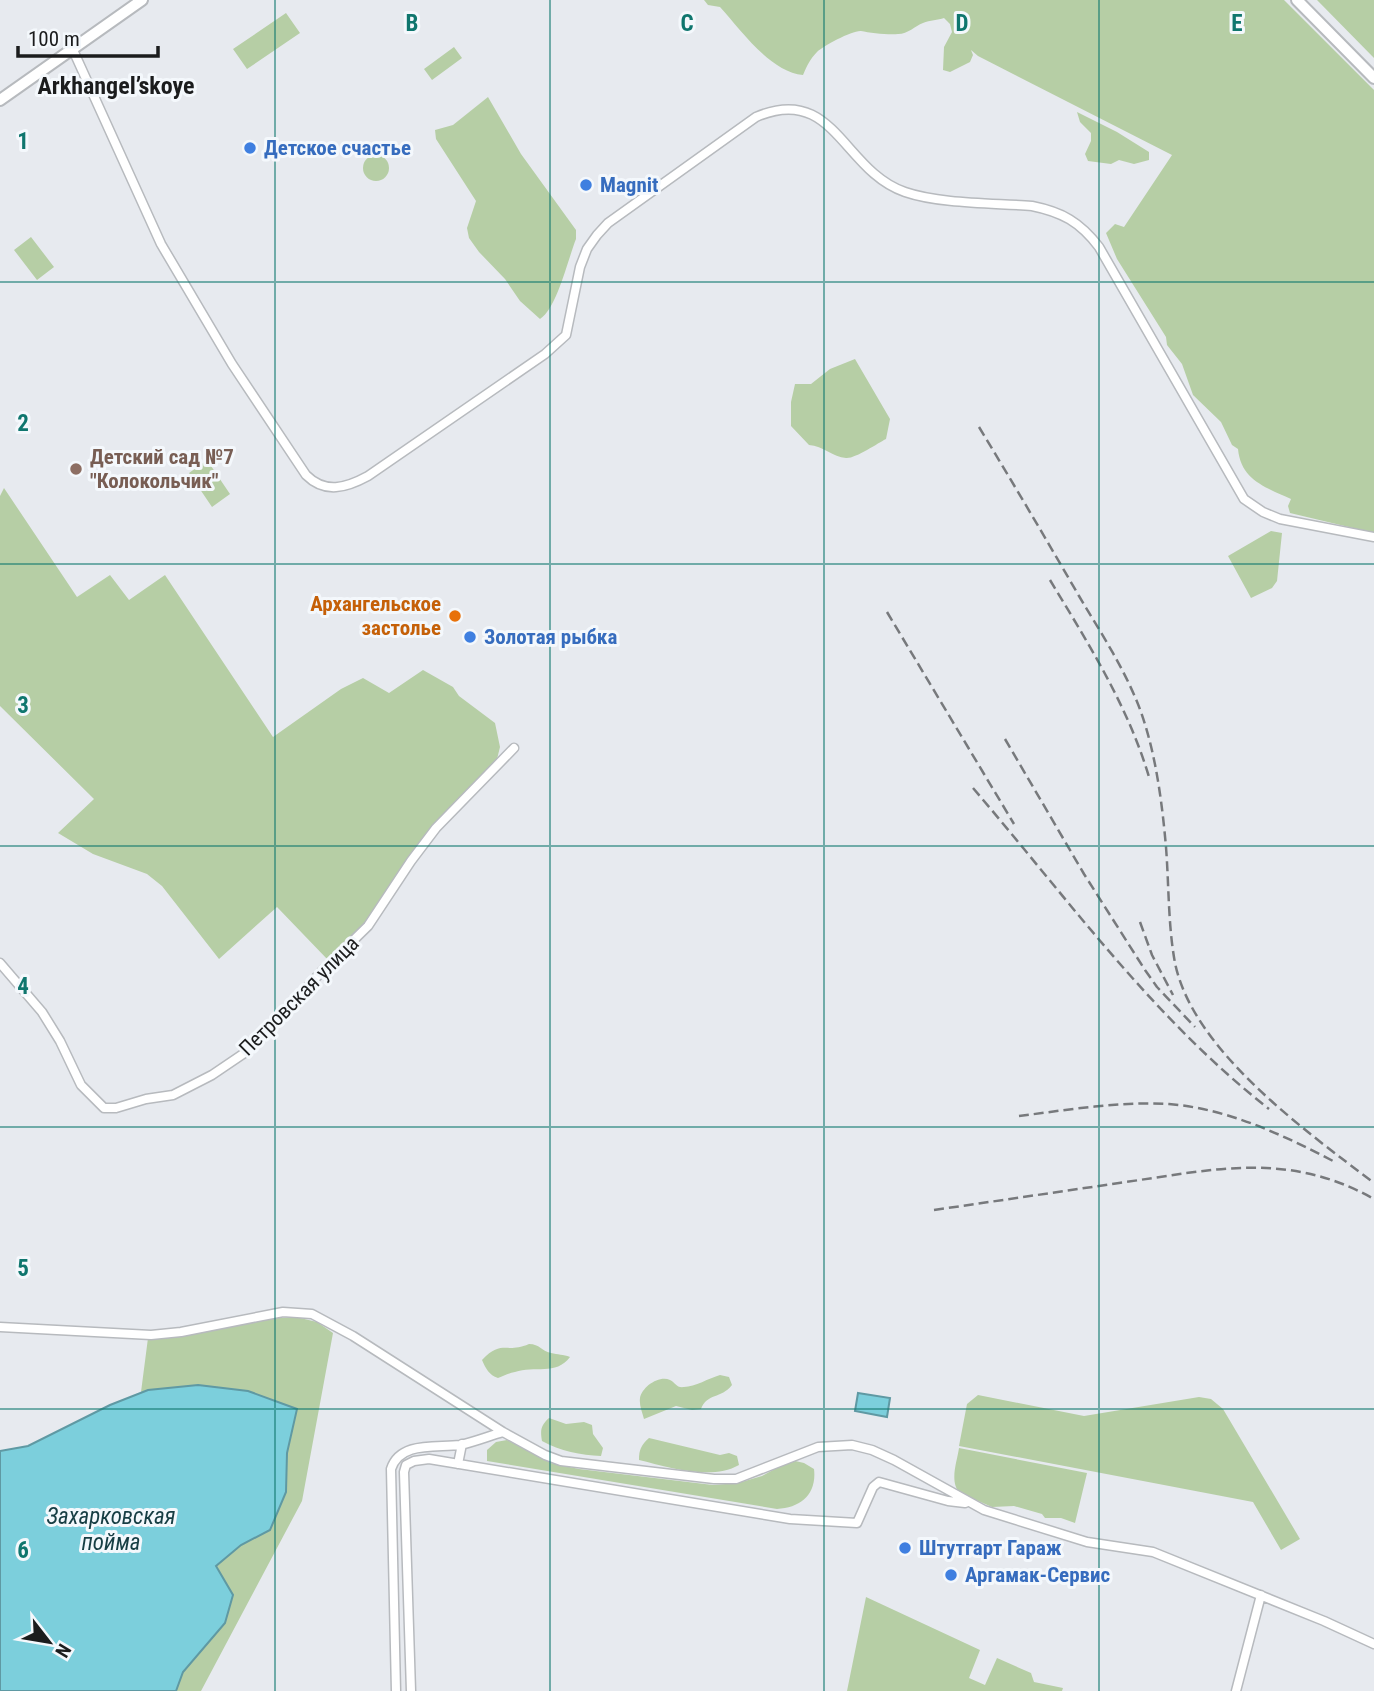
<svg xmlns="http://www.w3.org/2000/svg" width="1374" height="1691" viewBox="0 0 1374 1691" font-family="'Roboto Condensed',sans-serif">
<style>
.green{fill:#b6cea5}
.water{fill:#7ccfdc;stroke:#5f99a3;stroke-width:2}
.lines{fill:none;stroke-linecap:round;stroke-linejoin:round}
.street-casing{stroke:#b7babe;stroke-width:11}
.secondary-casing{stroke:#b7babe;stroke-width:14}
.street{stroke:#fff;stroke-width:8}
.secondary{stroke:#fff;stroke-width:10}
.rail{stroke:#77797c;stroke-width:2.5;stroke-dasharray:10 5;stroke-linecap:butt}
.grid{fill:none;stroke:#0f766e;stroke-width:2;stroke-opacity:0.55}
.shop-dot{fill:#3f7fe0;stroke:#f4f8fc;stroke-width:2.5}
.education-dot{fill:#8d6e63;stroke:#f4f8fc;stroke-width:2.5}
.food-dot{fill:#e8710a;stroke:#f4f8fc;stroke-width:2.5}
.labels{text-anchor:middle;dominant-baseline:central;stroke-width:6;stroke-linejoin:round;paint-order:stroke}
.shop-label{font-size:21px;font-weight:bold;fill:#366cbe;stroke:#f4f8fc;text-anchor:start}
.education-label{font-size:21px;font-weight:bold;fill:#785e54;stroke:#f4f8fc;text-anchor:start}
.food-label{font-size:21px;font-weight:bold;fill:#c56008;stroke:#f4f8fc;text-anchor:end}
.street-label{font-size:21px;fill:#1b1c1d;stroke:#f4f8fc}
.water-label{font-size:23px;font-style:italic;fill:#173e44;stroke:#f4f8fc}
.quarter-label{font-size:24px;font-weight:bold;fill:#1b1c1d;stroke:#f4f8fc}
.grid-label{font-size:23px;text-anchor:middle;font-weight:bold;fill:#0f766e;stroke:#f4f8fc;stroke-width:6;stroke-linejoin:round;paint-order:stroke}
</style>
<rect width="100%" height="100%" fill="#e7eaef"/>
<!-- green -->
<path class="green" d="M704 0H1284L1374 90V533L1290 513 1288 506 1291 499C1265 487 1241 480 1238 449L1232 445 1221 422 1193 395 1182 364 1167 345 1166 337 1117 259 1106 233 1115 224 1124 227 1172 155 978 56 971 50 973 55 970 62 950 72 943 70 944 47 952 32 950 24 944 18C938 20 930 20 923 23 915 26 908 34 898 34 889 35 870 33 861 31 853 30 823 46 817 52 810 59 807 66 803 75 770 72 741 30 720 7L708 5Z
M1317 0H1374V58Z
M286 13 300 33 247 69 233 49Z
M454 47 462 58 432 80 424 69Z
M488 97 521 154 576 230V239C568 259 557 308 540 319L520 301 505 279 479 252 469 238 467 228 476 201 436 139 435 130 453 125Z
M1077 112 1117 132 1149 152V160L1134 164 1119 160 1111 164 1088 161 1085 154 1091 141V133L1080 122Z
M363 168a13 13 0 1 1 26 0a13 13 0 1 1-26 0Z
M31 237 54 267 37 280 14 250Z
M855 359 890 419 886 439C878 443 855 459 846 458 833 457 823 446 809 445L791 426V402L795 384H811L830 369Z
M207 460 230 494 212 507 189 473Z
M4 488 77 597 110 575 129 600 165 575 273 737 341 689 363 678 389 693 423 670 453 687 459 696 495 723 500 747 497 759 451 807 412 855 373 916 328 960 277 907 219 959 162 886 147 874 93 854 58 833 94 799 0 706V496Z
M1271 531 1282 533 1277 581 1272 588 1251 598 1228 556Z
M296 1317 317 1322 333 1333 302 1501 201 1691H176L183 1672 225 1623 232 1595 216 1566 241 1545 270 1530 286 1492 287 1453 297 1410 199 1385 148 1390 141 1392 148 1338 190 1335 258 1319Z
M529 1344C540 1344 541 1351 551 1353 558 1355 563 1354 570 1357 556 1376 534 1365 515 1372 509 1373 504 1376 498 1378 489 1375 486 1369 482 1360 502 1339 506 1354 529 1344Z
M720 1375 729 1377 732 1385C721 1399 707 1393 701 1409L692 1410 676 1406 644 1419C642 1412 639 1405 640 1398 642 1387 659 1375 670 1380 676 1383 676 1388 684 1387 695 1387 709 1378 720 1375Z
M978 1395 1084 1416 1199 1397 1211 1399 1223 1409 1300 1539 1281 1550 1253 1502 959 1446 967 1404Z
M549 1418 566 1424 584 1422 592 1425 593 1434 603 1448 601 1456C581 1455 560 1451 542 1441 540 1430 541 1425 549 1418Z
M649 1438 720 1455 729 1453 737 1456 739 1465C711 1481 668 1467 639 1460 639 1450 641 1445 649 1438Z
M507 1440 551 1463 579 1469 713 1485 738 1483 762 1476 791 1460 804 1463 814 1469C817 1494 801 1508 777 1509L487 1461V1450L496 1442Z
M959 1448 1087 1473 1075 1523 1061 1518H1045L1042 1514 1014 1506 992 1507 960 1493C949 1482 957 1462 959 1448Z
M866 1597 980 1650 969 1678 985 1685 997 1658 1031 1673 1034 1682 1063 1688 1062 1691H847Z"/>
<!-- water -->
<path class="water" d="M198 1385 248 1391 297 1409 287 1453 286 1492 270 1530 241 1545 216 1566 233 1595 225 1623 183 1672 176 1691H0V1451L28 1446 110 1405 148 1390Z
M858 1393 890 1398 887 1417 855 1411Z"/>
<g class="lines">
<!-- street casing -->
<g class="street-casing">
<path id="street" d="M73 50 161 244 232 364 306 475C325 494 346 488 368 476L545 354 566 335 580 267 587 249 597 235 608 223 756 117C834 83 843 171 905 192 940 204 994 203 1032 206 1062 212 1080 222 1099 247L1244 499 1263 512 1280 519 1374 537
M0 963 42 1012 60 1041 81 1085 104 1108H116L146 1099 173 1095 212 1075 243 1054 266 1032 323 970 368 926 411 861 436 828 514 748
M0 1327 151 1335 181 1332 283 1312 312 1314 353 1336 503 1432 545 1455 561 1461 714 1479H736L818 1447 852 1445 872 1450 894 1460 984 1510 1087 1542 1153 1552 1324 1621 1374 1644
M458 1464 462 1444
M396 1691 391 1469C400 1441 436 1448 460 1445 474 1442 489 1436 503 1432
M411 1691 404 1472 406 1465 414 1461 429 1459 790 1519 857 1523 873 1487 879 1482 948 1501 965 1503
M1236 1691 1261 1595"/>
</g>
<!-- secondary casing -->
<g class="secondary-casing">
<path id="secondary" d="M1297 0 1374 78
M0 100 142 0"/>
</g>
<!-- street -->
<use href="#street" class="street"/>
<!-- secondary -->
<use href="#secondary" class="secondary"/>
<!-- rail -->
<path class="rail" d="M979 427C1013 483 1046 539 1079 596 1101 633 1126 671 1141 712 1156 755 1162 802 1166 847 1169 886 1168 925 1175 963 1193 1051 1306 1131 1374 1183
M1050 580C1088 643 1128 706 1149 777
M887 612 1014 824
M1005 739 1084 874 1145 970 1157 987 1195 1027
M973 788C1068 899 1153 1018 1269 1109
M1140 922 1152 955 1173 995
M1019 1116C1068 1110 1119 1101 1169 1104 1229 1109 1283 1135 1335 1162
M934 1210C996 1201 1058 1192 1119 1183 1212 1170 1287 1150 1374 1199"/>
</g>
<!-- grid -->
<path class="grid" d="M275 0V1691M550 0V1691M824 0V1691M1099 0V1691M0 282H1374M0 564H1374M0 846H1374M0 1127H1374M0 1409H1374"/>
<!-- markers -->
<g class="shop-dot">
<circle cx="250" cy="148" r="7"/>
<circle cx="586" cy="185" r="7"/>
<circle cx="470" cy="637" r="7"/>
<circle cx="905" cy="1548" r="7"/>
<circle cx="951" cy="1575" r="7"/>
</g>
<circle class="education-dot" cx="76" cy="469" r="7"/>
<circle class="food-dot" cx="455" cy="616" r="7"/>
<g class="labels">
<!-- shop labels -->
<g class="shop-label">
<text x="264" y="148">Детское счастье</text>
<text x="600" y="185">Magnit</text>
<text x="484" y="637">Золотая рыбка</text>
<text x="919" y="1548">Штутгарт Гараж</text>
<text x="965" y="1575">Аргамак-Сервис</text>
</g>
<!-- education labels -->
<g class="education-label">
<text x="90" y="457">Детский сад №7<tspan x="90" dy="24">"Колокольчик"</tspan></text>
</g>
<!-- food labels -->
<g class="food-label">
<text x="441" y="604">Архангельское<tspan x="441" dy="24">застолье</tspan></text>
</g>
<!-- street labels -->
<g class="street-label">
<text transform="translate(299 996) rotate(-45)">Петровская улица</text>
</g>
<!-- water labels -->
<g class="water-label">
<text x="111" y="1516">Захарковская<tspan x="111" dy="26">пойма</tspan></text>
</g>
<!-- quarter labels -->
<g class="quarter-label">
<text x="116" y="86">Arkhangel’skoye</text>
</g>
</g>
<g class="grid-label">
<text x="412" y="31">B</text>
<text x="687" y="31">C</text>
<text x="962" y="31">D</text>
<text x="1237" y="31">E</text>
<text x="23" y="149">1</text>
<text x="23" y="431">2</text>
<text x="23" y="713">3</text>
<text x="23" y="994">4</text>
<text x="23" y="1276">5</text>
<text x="23" y="1558">6</text>
</g>
<!-- north arrow -->
<g transform="translate(49 1642) rotate(121)" stroke="#f4f8fc" stroke-width="5" paint-order="stroke">
<path d="M0-5L12 26L0 18L-12 26Z" fill="#1b1c1d"/>
<text y="-10" font-size="19" font-weight="bold" text-anchor="middle" fill="#1b1c1d">N</text>
</g>
<!-- scale -->
<path d="M18 46v10h140v-10" fill="none" stroke="#1b1c1d" stroke-width="3.5"/>
<text x="28" y="46" font-size="21" fill="#1b1c1d" stroke="#f4f8fc" stroke-width="5" paint-order="stroke">100 m</text>
</svg>
